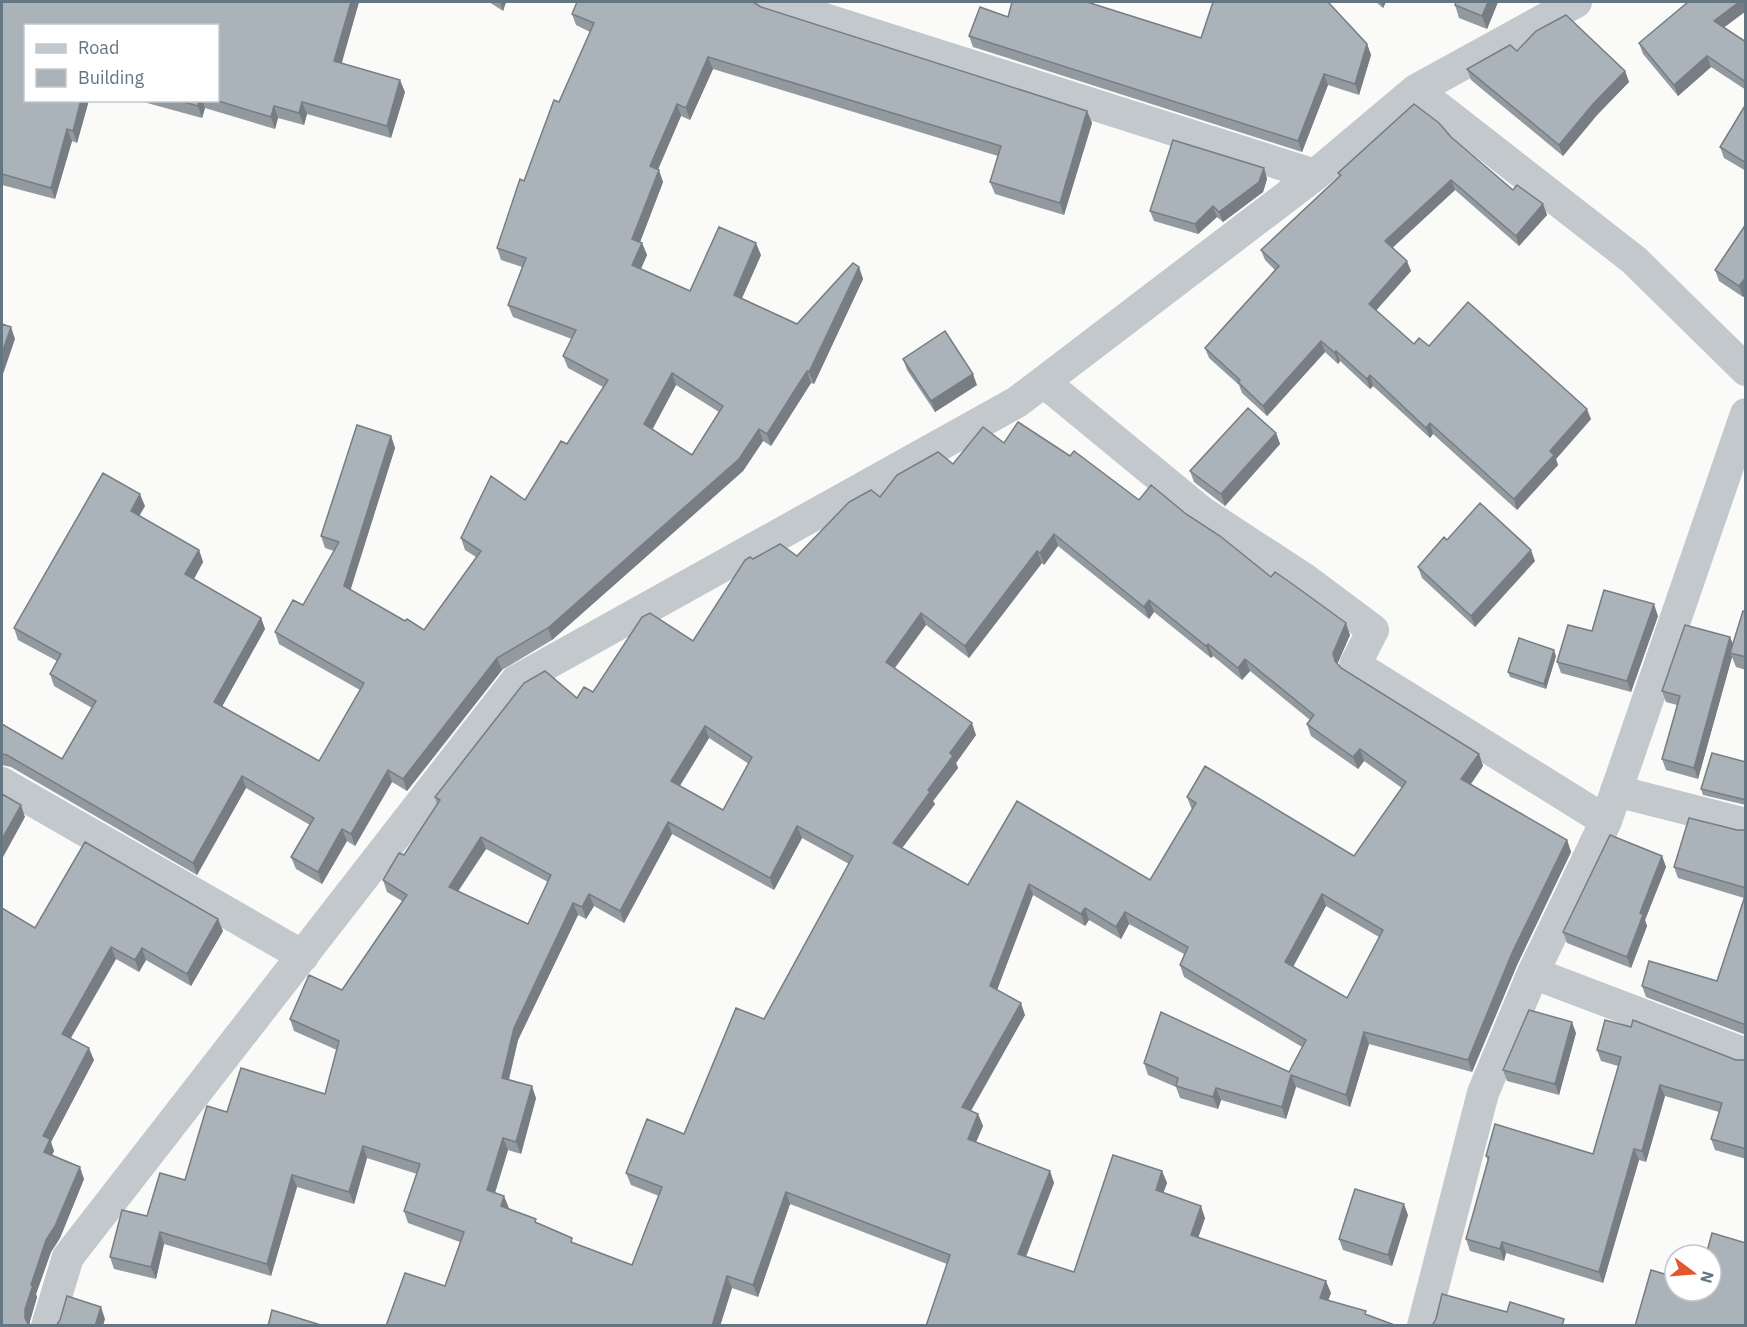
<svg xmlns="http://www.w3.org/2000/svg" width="1747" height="1327" viewBox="0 0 1747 1327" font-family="'IBM Plex Sans',sans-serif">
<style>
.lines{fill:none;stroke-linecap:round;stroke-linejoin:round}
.street{stroke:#c3c8cc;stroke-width:32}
.wall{fill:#929a9f;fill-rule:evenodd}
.shaded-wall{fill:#777d82}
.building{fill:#aab3b9;stroke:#777d82;stroke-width:1.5;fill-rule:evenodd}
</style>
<rect width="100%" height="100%" fill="#fafaf8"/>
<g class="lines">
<!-- street -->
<path class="street" d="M771 2 1315 175
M1416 90 1634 260 1746 370
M1044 382 1202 512 1306 580 1373 630 1355 665 1606 821
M2 783 303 956
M1616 791 1746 824
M1533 973 1746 1054
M47 1326 68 1257 516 681 1017 402 1315 175 1416 90 1576 2
M1423 1326 1483 1093 1533 973 1606 821 1746 414"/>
</g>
<!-- wall -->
<path class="wall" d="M2 2H359L341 63 405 92 391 138 307 114 304 125 278 118 275 129 205 108 202 118 147 103 146 100H218V26H26V100H89L77 143 72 141 55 199 2 185Z
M489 2H506L503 11Z
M1012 2H1094V4L1201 38 1367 44 1371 55 1359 95 1328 85 1302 152 973 47 969 36 1008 17Z
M1376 2H1386L1383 8Z
M1498 2 1487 29 1459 18 1455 5Z
M1746 2V11L1724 27 1746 42V90L1711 67 1678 96 1643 54 1639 43Z
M754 3 761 7 1087 111 1092 123 1064 215 995 194 990 182 998 156 713 69 690 120 681 116 658 170 663 182 640 242 642 243 647 255 641 269 690 291 761 255 742 298 797 324 859 267 863 279 814 384 811 383 771 446 763 441 743 471 552 640 502 670 407 791 392 782 355 846 347 841 322 884 296 869 291 857 310 825 246 788 197 875 11 767 2 765V724L62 759 92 708 54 686 50 674 57 661 18 640 14 628 145 506 139 516 199 550 203 562 194 579 261 618 265 629 222 706 319 761 360 690 279 644 275 632 303 605 334 551 325 548 321 536 391 436 395 448 350 590 405 621 424 630 476 557 465 550 461 538 525 500 567 444 603 387 568 368 563 356 572 339 513 317 508 305 522 267 501 260 497 248 524 181 590 32 576 25 572 14ZM676 385 719 412 692 455 652 429Z
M1517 51 1625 71 1629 82 1597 115 1563 156 1471 80 1467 69Z
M1746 104V171L1724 158 1720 147Z
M1451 137 1513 190 1543 204 1547 215 1519 246 1455 190 1393 247 1411 271 1376 310 1414 344 1429 346 1591 419 1556 459 1558 465 1517 510 1433 434 1430 438 1373 386 1370 389 1340 361 1338 364 1325 352 1267 416 1242 393 1239 385 1209 358 1205 348 1275 270 1265 260 1261 250 1339 176 1338 173Z
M1264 168 1267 179 1263 192 1223 222 1217 217 1198 234 1154 221 1150 211Z
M1746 224V294L1743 297 1719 281 1715 270Z
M903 359 977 385 935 412 907 370Z
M1276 433 1280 444 1225 506 1194 482 1190 471Z
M1004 443 1070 456 1139 500 1186 514 1350 635 1337 664 1341 668 1479 754 1483 766 1471 784 1567 840 1571 852 1517 965 1472 1072 1369 1044 1350 1107 1296 1087 1286 1119 1221 1100 1218 1109 1180 1098 1176 1087 1148 1075 1144 1063 1289 1072 1302 1047 1184 977 1180 965 1184 954 1129 924 1121 939 1089 920 1085 926 1033 895 997 990 1025 1015 971 1111 978 1114 983 1126 976 1142 1050 1171 1054 1183 1026 1257 1074 1272 1162 1171 1167 1183 1163 1193 1205 1218 1198 1238 1331 1293 1328 1300 947 1264 790 1204 758 1297 732 1288 720 1326H386L445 1286 460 1242 408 1223 404 1211 417 1174 367 1158 354 1204 297 1187 271 1276 164 1244 156 1279 114 1269 110 1257 147 1216 185 1180 227 1112 325 1094 337 1050 294 1031 290 1019 342 990 402 901 387 892 383 880 404 855 437 805 435 797 577 698 593 692 693 641 753 559 797 556 880 497 953 464ZM1058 546 1149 619 1154 612 1211 658 1213 656 1242 680 1250 671 1310 720 1307 724 1311 736 1358 769 1364 761 1402 788 1354 856 1187 797 1192 810 1150 880 968 885 902 848 935 804 933 801 958 768 956 763 976 735 895 668 926 625 969 658 1042 563 1044 565ZM709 738 749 764 723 810 680 786ZM672 834 774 890 802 838 849 864 764 1019 684 1134 626 1173 631 1185 659 1196 632 1265 575 1244 509 1209 495 1193 508 1150 521 1154 536 1098 509 1080 518 1040 578 915 586 919 594 906 624 923ZM486 849 548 882 528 924 458 891ZM1326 906 1379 937 1347 998 1293 967Z
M1535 561 1475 627 1422 578 1418 567Z
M1746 612V670L1736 667 1732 657 1698 779 1666 770 1662 759 1677 705 1666 702 1662 691 1730 637 1733 644Z
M1658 616 1631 692 1561 673 1557 662 1592 631Z
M1556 656 1546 689 1510 677 1508 672Z
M1746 762V805L1703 795 1701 789Z
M1737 830H1746V1035L1646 997 1642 986 1717 981 1744 898 1678 878 1674 867Z
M1662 856 1666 867 1645 920 1647 926 1631 968 1567 943 1563 932Z
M35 928 223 931 191 986 146 960 139 972 116 959 71 1038 94 1060 51 1142 54 1151 52 1155 84 1179 60 1238 51 1252 36 1294 37 1297 30 1321V1326Z
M1576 1033 1559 1095 1507 1081 1503 1070Z
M1597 1050 1746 1060V1159L1715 1150 1711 1139 1719 1112 1665 1096 1646 1162 1639 1160 1603 1283 1506 1253 1504 1261 1470 1251 1466 1239 1488 1161 1486 1156 1593 1154 1618 1066 1601 1061Z
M1408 1215 1392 1266 1343 1250 1339 1239Z"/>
<!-- shaded-wall -->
<path class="shaded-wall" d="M351 2H359L339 73 334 61Z
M500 2H506L503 11Z
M1381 2H1386L1383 8Z
M1488 2H1498L1487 29 1482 16Z
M1739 2H1746V11L1718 32 1714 21Z
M1367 44 1371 55 1359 95 1355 84Z
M1707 56 1711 67 1678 96 1674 85Z
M708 57 713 69 690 120 686 108Z
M1625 71 1629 82 1597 115 1563 156 1559 145 1593 104Z
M1324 74 1328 85 1302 152 1298 141Z
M400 80 405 92 391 138 387 126Z
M81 100H89L77 143 73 131Z
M199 100H202L205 108 202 118 198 106Z
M302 102 307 114 304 125 299 113Z
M677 104 681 116 654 178 650 166Z
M274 106 278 118 275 129 271 117Z
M1087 111 1092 123 1064 215 1060 203Z
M67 129 72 141 55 199 51 188Z
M1264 168 1267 179 1263 192 1223 222 1219 212Z
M659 170 663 182 637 250 632 239Z
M1451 180 1455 190 1389 251 1385 241Z
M1543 204 1547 215 1519 246 1516 236Z
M1213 206 1217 217 1198 234 1195 224Z
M642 243 647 255 637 277 632 265Z
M756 243 761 255 738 307 734 295Z
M1407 261 1411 271 1373 314 1369 304Z
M859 267 863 279 814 384 809 372Z
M1746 277V294L1743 297 1739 286Z
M11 327 15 339 2 377V353Z
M1321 341 1325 352 1267 416 1263 406Z
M1336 351 1340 361 1338 364 1335 353Z
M807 371 811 383 771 446 767 434Z
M672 373 676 385 649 436 644 424Z
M973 374 977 385 935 412 931 401Z
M1370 375 1373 386 1370 389 1367 379Z
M1587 409 1591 419 1556 459 1558 465 1517 510 1514 499 1550 451Z
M1430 423 1433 434 1430 438 1426 428Z
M759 429 763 441 743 471 552 640 548 628Z
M1276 433 1280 444 1225 506 1221 494Z
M391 436 395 448 348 598 344 586Z
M140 494 145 506 135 523 131 511Z
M1054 534 1058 546 1044 565 1040 553Z
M199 550 203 562 190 586 185 574Z
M1531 550 1535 561 1475 627 1471 616Z
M1037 551 1042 563 969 658 965 646Z
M1149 600 1154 612 1149 619 1144 607Z
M1654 604 1658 616 1631 692 1627 681Z
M921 613 926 625 890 674 886 662Z
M261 618 265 629 218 714 214 702Z
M1346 623 1350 635 1337 665 1335 661 1333 653Z
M1730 637 1734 648 1730 653 1732 657 1698 779 1694 768Z
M1208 644 1213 656 1211 658 1206 646Z
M1554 650 1556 656 1546 689 1544 684Z
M497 658 502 670 407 791 403 779Z
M1245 659 1250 671 1242 680 1238 668Z
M972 723 976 735 956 763 958 768 933 801 935 804 897 855 893 843 928 790 950 753Z
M705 726 709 738 675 793 671 781Z
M1360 749 1364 761 1358 769 1353 757Z
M1479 754 1483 766 1466 791 1461 779Z
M388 770 392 782 355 846 351 834Z
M242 776 246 788 197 875 193 863Z
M21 805 25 817 2 859V839Z
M668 822 672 834 624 923 620 911Z
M797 826 802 838 774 890 770 878Z
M342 829 347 841 322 884 318 872Z
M481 837 486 849 453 899 449 887Z
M1567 840 1571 852 1517 965 1472 1072 1468 1060 1512 953Z
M1662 856 1666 867 1645 920 1647 926 1631 968 1627 957 1640 913Z
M1029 884 1033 895 994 998 990 986Z
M589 894 594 906 586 919 582 907Z
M1322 894 1326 906 1289 974 1285 962Z
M573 903 578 915 518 1040 506 1090 502 1078 514 1028Z
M1085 908 1089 920 1085 926 1081 914Z
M1125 912 1129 924 1121 939 1116 927Z
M218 919 223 931 191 986 187 974Z
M111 947 116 959 66 1046 62 1034Z
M142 948 146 960 139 972 135 960Z
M1021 1003 1025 1015 966 1119 962 1107Z
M1572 1022 1576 1033 1559 1095 1555 1084Z
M1364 1032 1369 1044 1350 1107 1346 1095Z
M89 1048 94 1060 51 1142 54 1151 48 1164 44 1152 43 1136Z
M1291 1075 1296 1087 1286 1119 1282 1107Z
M1660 1085 1665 1096 1646 1162 1642 1151Z
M532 1086 536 1098 521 1154 516 1142Z
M1216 1088 1221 1100 1218 1109 1213 1097Z
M978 1114 983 1126 972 1151 968 1139Z
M503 1138 508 1150 492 1202 487 1190Z
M363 1146 367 1158 354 1204 349 1192Z
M1634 1149 1639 1160 1603 1283 1599 1272Z
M80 1167 84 1179 60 1238 51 1252 36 1294 37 1297 30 1321V1326L25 1318V1309L31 1285 46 1240Z
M1050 1171 1054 1183 1022 1266 1018 1254Z
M1162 1171 1167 1183 1160 1202 1156 1190Z
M292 1175 297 1187 271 1276 267 1264Z
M786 1192 790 1204 758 1297 753 1285Z
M504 1196 509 1208 501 1206Z
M1404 1204 1408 1215 1392 1266 1388 1255Z
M1201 1206 1205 1218 1195 1247 1191 1235Z
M160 1232 164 1244 156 1279 151 1267Z
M1502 1242 1506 1253 1504 1261 1500 1249Z
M727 1276 732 1288 720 1326H712Z
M1326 1281 1331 1293 1325 1309 1320 1298Z
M101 1307 105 1319 103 1326H95Z"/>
<!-- building -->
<path class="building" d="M2 2H351L334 61 400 80 387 126 302 102 299 113 274 106 271 117 215 100H218V26H26V100H81L73 131 67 129 51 188 2 174Z
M577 2H753L761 7 1087 111 1060 203 990 182 1001 146 708 57 686 108 677 104 650 166 659 170 632 239 642 243 632 265 690 291 719 227 756 243 734 295 797 324 853 263 859 267 809 372 807 371 767 434 759 429 739 459 548 628 497 658 403 779 388 770 351 834 342 829 318 872 291 857 314 818 242 776 193 863 7 755 2 754V724L62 759 96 701 50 674 61 654 14 628 103 473 140 494 131 511 199 550 185 574 261 618 214 702 319 761 364 683 275 632 293 600 303 605 339 542 321 536 357 425 391 436 344 586 405 621 407 619 424 630 481 551 461 538 491 476 525 500 561 441 567 444 608 380 563 356 576 330 508 305 526 258 497 248 520 179 524 181 554 100 559 102 594 23 572 14ZM672 373 723 406 692 455 644 424Z
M1012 2H1087L1201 38 1213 2H1328L1367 44 1355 84 1324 74 1298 141 969 36 980 7 1008 17Z
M1456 2H1488L1482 16 1455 5Z
M1688 2H1739L1714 21 1746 42V82L1707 56 1674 85 1639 43Z
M1566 15 1625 71 1593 104 1559 145 1467 69 1510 45 1517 51 1536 31Z
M177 100H199L198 106Z
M1414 104 1439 123 1451 137 1513 190 1517 185 1543 204 1516 236 1451 180 1385 241 1407 261 1369 304 1414 344 1419 338 1429 346 1468 302 1587 409 1550 451 1554 455 1514 499 1430 423 1426 428 1370 375 1367 379 1336 351 1335 353 1321 341 1263 406 1238 382 1240 380 1205 348 1279 266 1261 250 1341 175 1338 173Z
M1746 104V163L1720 147Z
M1173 140 1264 168 1259 182 1219 212 1213 206 1195 224 1150 211Z
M1746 224V277L1739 286 1715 270Z
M2 324 11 327 2 353Z
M945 331 973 374 931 401 903 359Z
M1248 408 1276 433 1221 494 1190 471Z
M1018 422 1070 456 1074 451 1139 500 1151 485 1186 514 1220 536 1271 577 1275 572 1291 583 1346 623 1333 653 1335 661 1341 668 1479 754 1461 779 1567 840 1512 953 1468 1060 1364 1032 1346 1095 1291 1075 1282 1107 1216 1088 1213 1097 1176 1086 1178 1078 1144 1063 1161 1012 1289 1072 1306 1040 1180 965 1188 947 1125 912 1116 927 1085 908 1081 914 1029 884 990 986 1021 1003 962 1107 978 1114 968 1139 1050 1171 1018 1254 1074 1272 1113 1155 1162 1171 1156 1190 1201 1206 1191 1235 1326 1281 1320 1298 1366 1311 1365 1314 1397 1326H926L950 1255 786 1192 753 1285 727 1276 712 1326H386L405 1273 445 1286 464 1232 404 1211 420 1164 363 1146 349 1192 292 1175 267 1264 160 1232 151 1267 110 1257 122 1210 147 1216 160 1173 185 1180 207 1106 227 1112 241 1068 325 1094 339 1041 290 1019 309 975 342 990 407 895 383 880 399 853 404 855 440 800 435 797 524 683 545 671 577 698 584 687 593 692 642 617 650 613 693 641 745 560 750 557 753 559 780 544 797 556 849 502 871 490 880 497 897 475 938 452 953 464 983 427 1004 443ZM1054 534 1144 607 1149 600 1206 646 1208 644 1238 668 1245 659 1314 715 1307 724 1353 757 1360 749 1406 782 1354 856 1205 766 1187 797 1196 803 1150 880 1017 801 968 885 893 843 930 792 928 790 953 756 950 753 972 723 886 662 921 613 965 646 1037 551 1040 553ZM705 726 752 757 723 810 671 781ZM668 822 770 878 797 826 853 856 764 1019 736 1008 684 1134 647 1119 626 1173 662 1187 632 1265 571 1242 572 1238 535 1222 536 1219 501 1206 504 1196 487 1190 503 1138 516 1142 532 1086 502 1078 514 1028 573 903 582 907 589 894 620 911ZM481 837 551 875 528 924 449 887ZM1322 894 1383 930 1347 998 1285 962Z
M1480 503 1531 550 1471 616 1418 567 1444 537 1447 540Z
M1604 590 1654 604 1627 681 1557 662 1568 625 1592 631Z
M1743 611 1746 612V657L1730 653Z
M1685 625 1730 637 1694 768 1662 759 1680 696 1662 691Z
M1519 638 1554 650 1544 684 1508 672Z
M1712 753 1746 762V800L1701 789Z
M2 794 21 805 2 839Z
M1689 818 1737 830H1746V888L1674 867Z
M1610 835 1662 856 1640 913 1643 915 1627 957 1563 932Z
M85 842 218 919 187 974 142 948 135 960 111 947 62 1034 89 1048 43 1136 50 1139 44 1152 80 1167 55 1226 46 1240 31 1285H33L25 1309V1318L29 1326H2V908L35 928Z
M1746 893V1025L1642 986 1649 961 1717 981Z
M1529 1010 1572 1022 1555 1084 1503 1070Z
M1605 1020 1631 1027 1633 1020 1736 1060H1746V1149L1711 1139 1722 1103 1660 1085 1642 1151 1634 1149 1599 1272 1502 1242 1500 1249 1466 1239 1489 1157 1486 1156 1495 1124 1593 1154 1621 1057 1597 1050Z
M1355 1189 1404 1204 1388 1255 1339 1239Z
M1712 1233 1746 1243V1326H1635L1651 1270 1675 1277V1291H1711V1255H1706Z
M1442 1294 1507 1312 1510 1302 1564 1319 1562 1326H1432L1436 1319Z
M67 1296 101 1307 95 1326H56L60 1320Z
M272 1310 324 1326H268Z"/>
<!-- border -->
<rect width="1747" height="1327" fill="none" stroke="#657683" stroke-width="6"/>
<!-- legend -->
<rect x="24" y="24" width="195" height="78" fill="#ffffff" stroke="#c1c8cd" stroke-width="1.5"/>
<rect x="36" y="44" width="30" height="9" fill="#c3c8cc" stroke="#c1c8cd" stroke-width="1.5"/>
<text x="78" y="54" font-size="18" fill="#657683">Road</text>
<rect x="36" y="69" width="30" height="18" fill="#aab3b9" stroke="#c1c8cd" stroke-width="1.5"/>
<text x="78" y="84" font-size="18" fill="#657683">Building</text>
<!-- north arrow -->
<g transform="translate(1693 1273) rotate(106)"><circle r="28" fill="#ffffff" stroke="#c1c8cd" stroke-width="1.5"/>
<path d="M0-4.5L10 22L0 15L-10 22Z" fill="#e4572e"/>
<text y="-9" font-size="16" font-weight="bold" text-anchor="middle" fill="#657683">N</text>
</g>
</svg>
